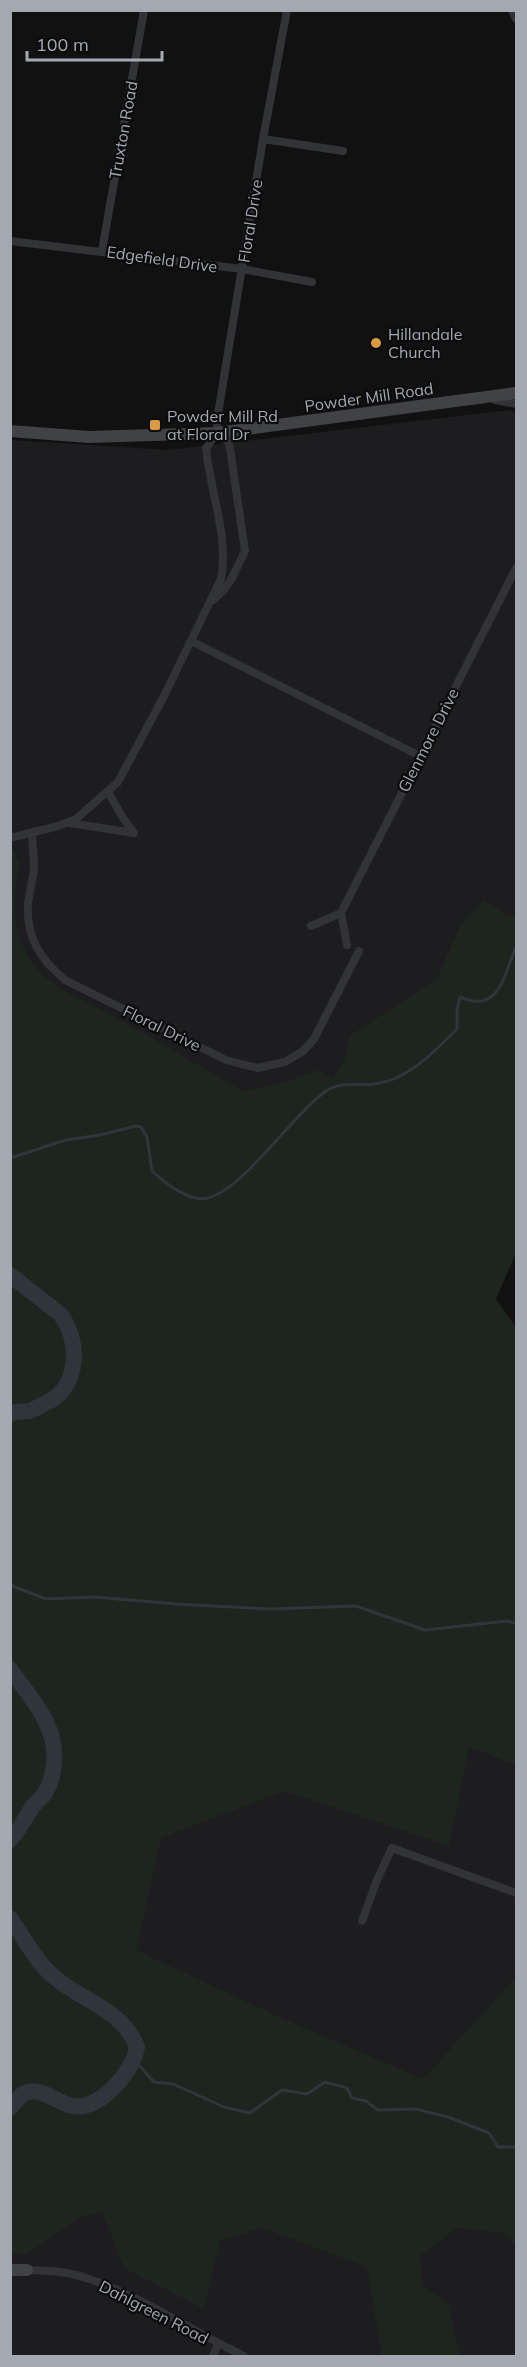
<svg xmlns="http://www.w3.org/2000/svg" width="527" height="2367" viewBox="0 0 527 2367" font-family="Mulish,sans-serif">
<style>
.built{fill:#1d1d1f}
.green{fill:#1e241e}
.lines{fill:none;stroke-linecap:round;stroke-linejoin:round}
.stream{stroke:#2e363b;stroke-width:3}
.river{stroke:#2e363b;stroke-width:16}
.street{stroke:#323336;stroke-width:8}
.secondary{stroke:#404246;stroke-width:12}
.poi-dot{fill:#da9a41;stroke:#0c0c0d;stroke-width:2}
.labels{text-anchor:middle;dominant-baseline:central;stroke-width:4.5;stroke-linejoin:round;paint-order:stroke}
.street-label{font-size:16px;fill:#a4a9b1;stroke:#0c0c0d}
.poi-label{font-size:16px;fill:#a4a9b1;stroke:#0c0c0d;text-anchor:start}
</style>
<rect width="100%" height="100%" fill="#111112"/>
<!-- built -->
<path class="built" d="M510 410 516 414V1225L476 1320 516 1335V2356H11L10 440 168 450Z"/>
<!-- green -->
<path class="green" d="M13 850 20 863C12 897 11 928 30 960 50 990 87 1001 117 1018 159 1042 201 1067 243 1091L282 1083 318 1070 332 1078 344 1063 349 1036 436 980 461 924 484 900 508 915 516 916V1253L496 1299 516 1327V1765L469 1747 449 1846 284 1791 161 1838 136 1950 277 2016 423 2079 516 1977V2247L504 2233 457 2228 420 2256 423 2286 449 2304 459 2356H378L381 2351 367 2267 262 2228 220 2241 204 2309 124 2268 102 2212 79 2218 27 2254H11L10 851Z"/>
<g class="lines">
<!-- stream -->
<path class="stream" d="M10 1158 66 1140 100 1135 136 1126 141 1127 147 1137 152 1171C165 1183 190 1203 208 1198 245 1188 292 1115 326 1091 340 1081 359 1086 375 1084 410 1079 433 1052 457 1029V1010L460 997C500 1015 504 973 516 947
M10 1585 46 1599 95 1597 176 1604 270 1609 356 1606 425 1630 507 1621 516 1623
M134 2060 154 2082 173 2084 224 2107 250 2113 282 2090 307 2094 325 2082 347 2088 352 2098 366 2101 378 2110 415 2109 448 2117 489 2133 498 2147H516"/>
<!-- river -->
<path class="river" d="M10 1275 60 1314C80 1339 80 1384 50 1401 43 1404 36 1409 29 1411 22 1412 16 1411 10 1414
M10 1669C31 1699 58 1725 54 1764 53 1774 51 1783 46 1791 43 1798 35 1802 31 1809 24 1820 19 1830 10 1840
M10 1918C25 1940 37 1964 58 1980 87 2003 122 2010 137 2047 134 2071 99 2112 72 2106 57 2103 44 2088 27 2092 20 2094 15 2103 10 2108"/>
<!-- street -->
<path class="street" d="M512 10 516 19
M263 139 343 151
M10 241 242 269 312 282
M102 251 144 10
M495 400 516 404
M213 600 223 591 231 580 245 551 229 442 217 433
M191 641 420 756
M108 792 123 818 134 833
M69 823 134 833
M32 833C32 844 34 856 34 866 34 879 29 891 28 904 26 937 40 959 65 980L226 1060 257 1068 285 1062 303 1051 314 1039 359 951
M10 838 58 826 76 819 118 782 164 696 221 579C229 535 210 492 206 448L217 433V420L263 139 287 10
M311 926 341 913
M347 945 341 913 516 568
M362 1921 377 1880 392 1848 516 1893
M27 2270C47 2271 67 2271 86 2278 142 2296 191 2331 244 2356
M213 2356 218 2344"/>
<!-- secondary -->
<path class="secondary" d="M10 431 89 437 217 433 516 393
M10 2270H27"/>
</g>
<!-- markers -->
<g class="poi-dot">
<circle cx="376" cy="343" r="6"/>
<rect x="149" y="419" width="12" height="12" rx="3"/>
</g>
<g class="labels">
<!-- street labels -->
<g class="street-label">
<text transform="translate(123 130) rotate(-80)">Truxton Road</text>
<text transform="translate(250 221) rotate(-81)">Floral Drive</text>
<text transform="translate(162 259) rotate(8)">Edgefield Drive</text>
<text transform="translate(369 397) rotate(-8)">Powder Mill Road</text>
<text transform="translate(428 740) rotate(-63)">Glenmore Drive</text>
<text transform="translate(162 1028) rotate(26)">Floral Drive</text>
<text transform="translate(154 2312) rotate(27)">Dahlgreen Road</text>
</g>
<!-- poi labels -->
<g class="poi-label">
<text x="388" y="334">Hillandale<tspan x="388" dy="18">Church</tspan></text>
<text x="167" y="416">Powder Mill Rd<tspan x="167" dy="18">at Floral Dr</tspan></text>
</g>
</g>
<!-- border -->
<rect width="527" height="2367" fill="none" stroke="#a4a9b1" stroke-width="24"/>
<!-- scale -->
<path d="M27 51v9h135v-9" fill="none" stroke="#a4a9b1" stroke-width="3"/>
<text x="36" y="51" font-size="18" fill="#a4a9b1" stroke="#0c0c0d" stroke-width="4.5" paint-order="stroke">100 m</text>
</svg>
